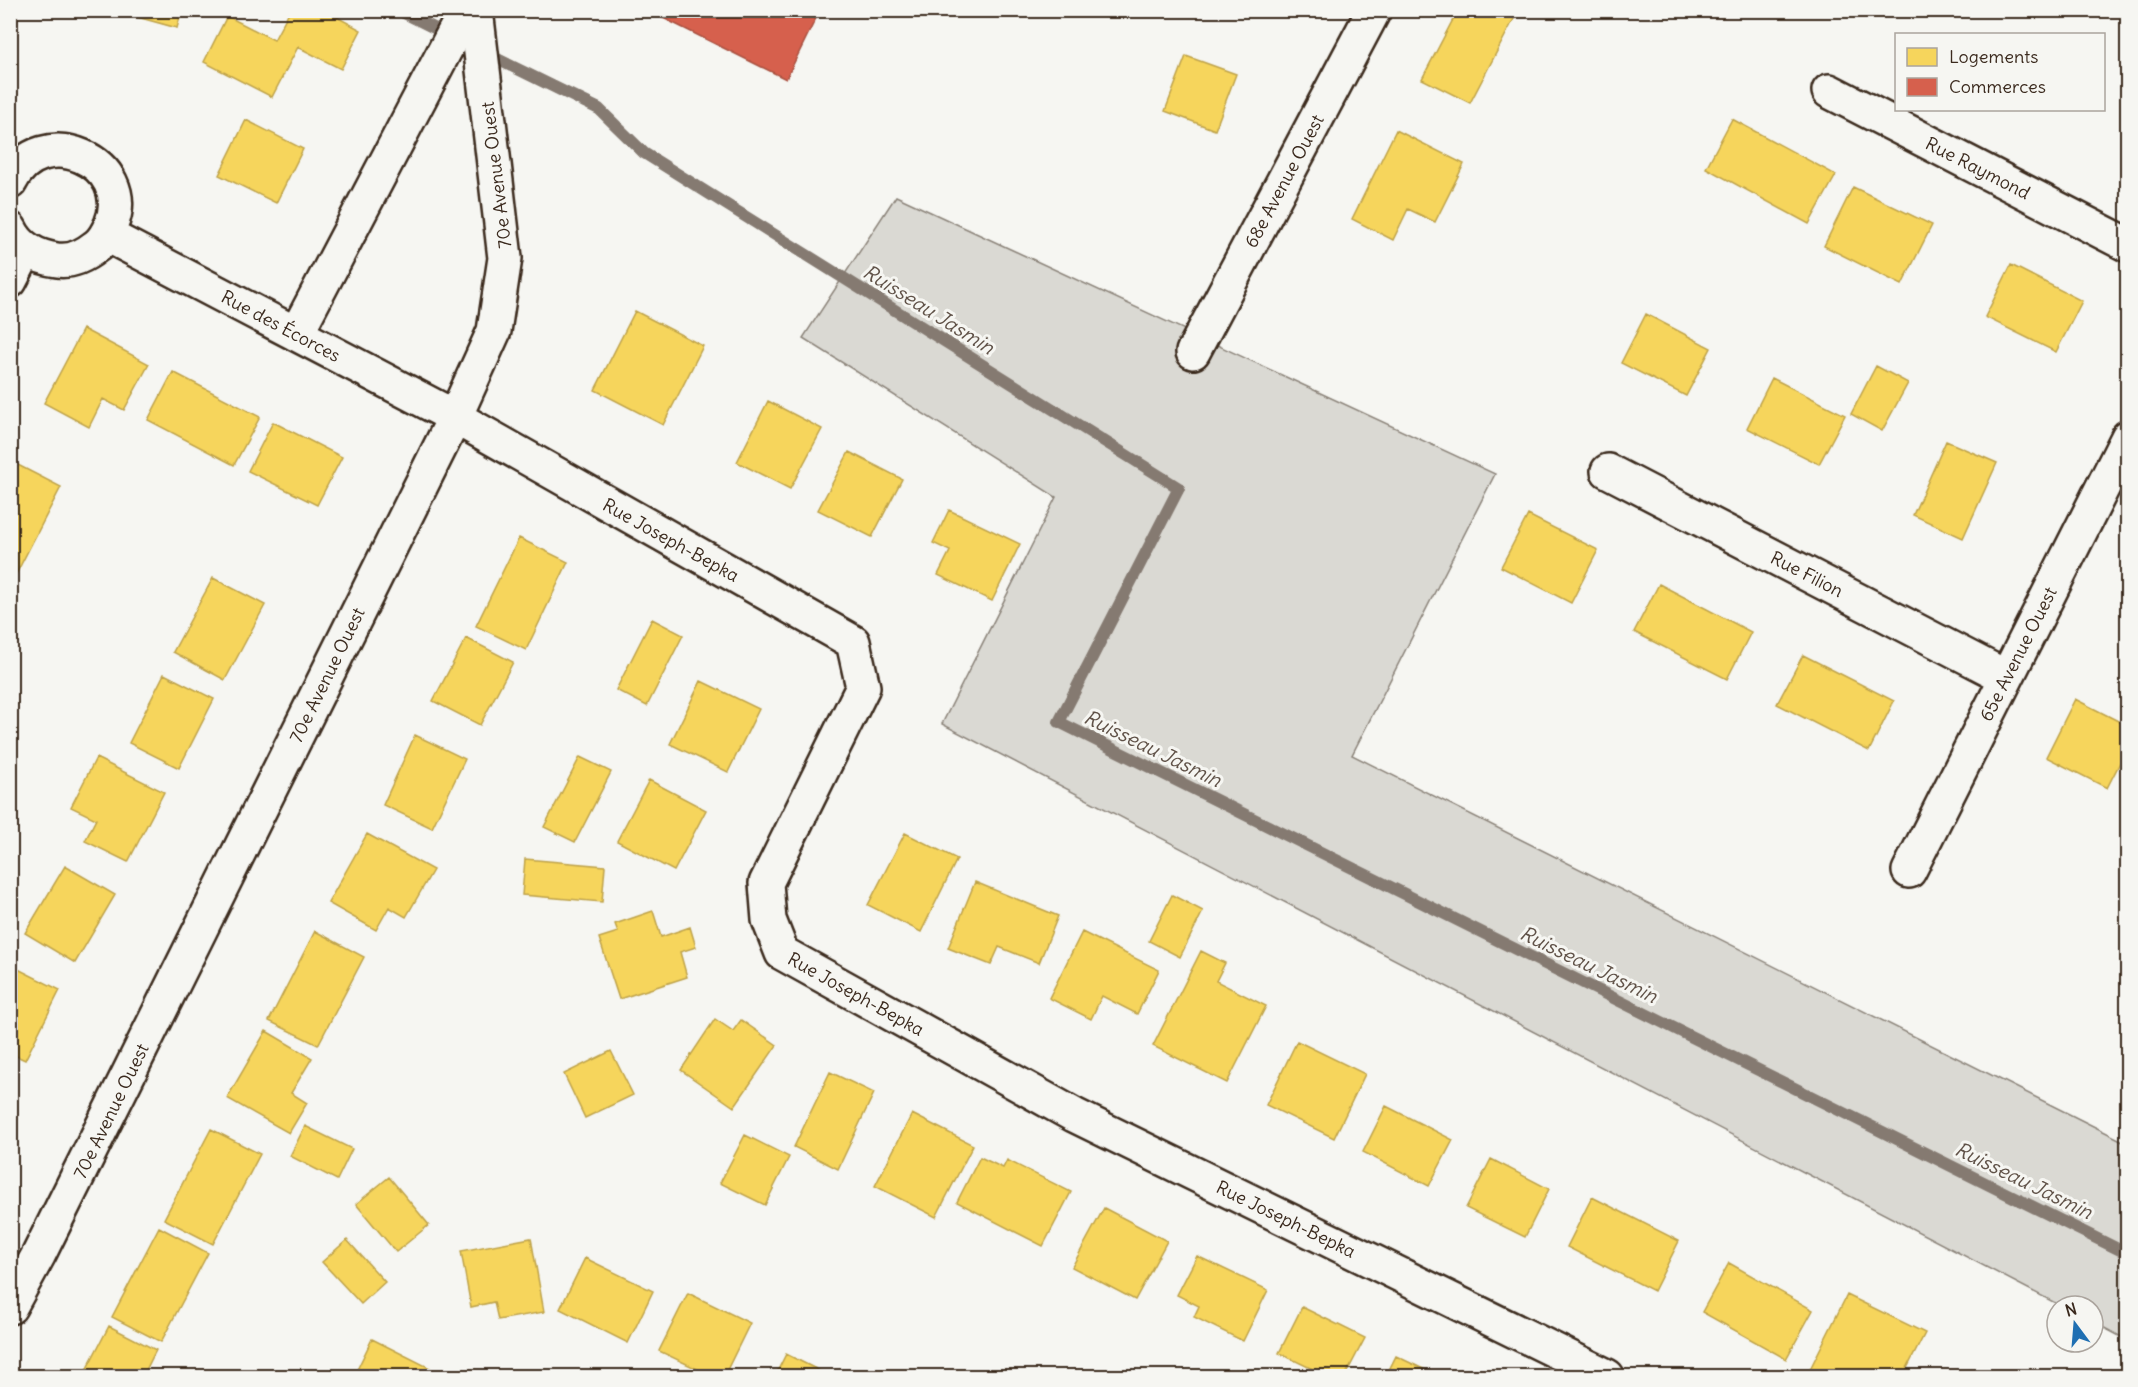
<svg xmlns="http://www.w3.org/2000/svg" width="2138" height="1387" viewBox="0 0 2138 1387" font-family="Delius,sans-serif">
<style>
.green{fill:#dad9d3;stroke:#8a8278;stroke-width:1.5}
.homes{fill:#f6d55c;stroke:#bea249;stroke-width:1.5}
.shops{fill:#d6604d;stroke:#a8503f;stroke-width:1.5}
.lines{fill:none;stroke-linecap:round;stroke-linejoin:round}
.stream{stroke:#857a71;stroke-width:12}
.minor-casing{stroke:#3b2a1e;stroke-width:38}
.minor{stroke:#f6f6f2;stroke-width:33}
.labels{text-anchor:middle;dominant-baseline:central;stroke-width:6;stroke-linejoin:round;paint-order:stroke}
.street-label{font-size:18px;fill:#3b2a1e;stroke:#f6f6f2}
.water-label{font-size:20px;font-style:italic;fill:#605248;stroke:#f6f6f2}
</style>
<rect width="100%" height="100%" fill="#f6f6f2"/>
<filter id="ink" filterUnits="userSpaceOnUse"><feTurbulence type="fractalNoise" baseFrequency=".0167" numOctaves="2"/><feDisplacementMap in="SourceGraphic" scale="12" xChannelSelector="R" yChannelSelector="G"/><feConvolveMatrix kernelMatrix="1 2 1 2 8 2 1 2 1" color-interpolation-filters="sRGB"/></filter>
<g filter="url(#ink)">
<!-- green -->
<path class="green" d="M896 196 1495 474 1352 755 2127 1143V1340L2093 1322V1306H2061L942 724 1056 497 803 338Z"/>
<!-- homes -->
<path class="homes" d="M112 10H182L177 28Z
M290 10H324L361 30 341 69 298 47 272 97 204 62 227 16 274 40Z
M1458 10H1512L1517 13 1470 103 1422 79Z
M1186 56 1236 74 1215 130 1165 111Z
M1732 119 1836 175 1809 224 1706 168Z
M246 120 303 149 276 203 219 175Z
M1396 130 1464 164 1435 222 1408 209 1393 240 1352 219Z
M1853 187 1932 225 1902 285 1824 246Z
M2011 265 2082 301 2056 352 1985 317Z
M635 311 703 346 663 425 595 390Z
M1646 314 1711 348 1686 396 1621 363Z
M83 329 149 364 124 410 103 399 89 427 44 403Z
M1876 366 1908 383 1882 431 1851 414Z
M173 372 260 417 234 465 148 420Z
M1772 378 1845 415 1819 464 1747 428Z
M768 401 822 429 790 489 737 462Z
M273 422 342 457 317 505 248 471Z
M1946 441 1997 463 1963 538 1913 515Z
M849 452 902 479 872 537 818 510Z
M14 463 61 487 14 578 10 576V470Z
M949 510 1020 544 992 601 938 575 950 551 933 543Z
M1528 515 1598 550 1571 603 1501 567Z
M519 538 568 562 526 650 476 626Z
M213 578 265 605 225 680 173 652Z
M1659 584 1751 632 1727 679 1634 632Z
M652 619 683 635 647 706 616 690Z
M466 638 513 662 480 725 433 701Z
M1803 655 1894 701 1869 751 1777 704Z
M164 674 214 699 179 768 129 743Z
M701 681 759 709 728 772 670 744Z
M2075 699 2128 726V747L2107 788 2046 757Z
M415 735 465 759 432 828 383 805Z
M580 757 611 772 575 842 544 827Z
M96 758 164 792 128 862 85 841 96 819 71 807Z
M649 780 706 810 674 871 617 841Z
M905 833 957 859 921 932 868 905Z
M367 834 433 870 406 917 389 907 376 930 328 903Z
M525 859 605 866 602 902 522 895Z
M65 866 115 895 75 963 25 933Z
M975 882 1058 916 1039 963 999 947 991 965 948 948Z
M1172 895 1203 911 1180 957 1149 941Z
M653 911 661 937 690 927 696 947 680 952 687 977 619 999 599 938 618 932 615 924Z
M315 931 364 957 318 1045 269 1021Z
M1082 932 1159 970 1137 1014 1102 996 1091 1019 1049 998Z
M1201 951 1225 963 1216 981 1266 1006 1227 1083 1153 1046Z
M10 965 60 990 25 1060 10 1053Z
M715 1019 733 1031 741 1020 777 1045 734 1107 681 1070Z
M266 1031 312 1058 291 1093 307 1103 289 1133 227 1098Z
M1297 1041 1365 1074 1334 1138 1266 1105Z
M611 1051 633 1095 585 1118 564 1074Z
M830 1072 874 1093 838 1169 794 1147Z
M1386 1106 1453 1140 1429 1186 1363 1152Z
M912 1114 973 1145 936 1217 875 1186Z
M305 1126 352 1149 337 1180 290 1156Z
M211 1129 260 1154 213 1244 164 1219Z
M745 1135 789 1157 765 1205 720 1183Z
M980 1157 1003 1168 1007 1160 1071 1192 1043 1246 957 1202Z
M1491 1159 1549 1189 1525 1237 1466 1208Z
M389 1177 429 1225 396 1252 356 1204Z
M1592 1197 1679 1241 1654 1291 1567 1247Z
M1104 1208 1167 1241 1135 1300 1072 1267Z
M159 1227 208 1253 161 1342 112 1317Z
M531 1238 544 1312 498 1320 494 1302 471 1307 461 1251Z
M347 1240 385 1282 361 1304 322 1262Z
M1197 1256 1268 1290 1243 1341 1194 1317 1199 1306 1177 1295Z
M585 1258 653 1291 628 1343 560 1309Z
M1729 1263 1813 1310 1786 1359 1702 1312Z
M688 1293 750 1323 724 1376H712L659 1351Z
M1847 1295 1925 1333 1903 1376H1816L1808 1373Z
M1302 1307 1365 1338 1345 1376H1327L1279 1353Z
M109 1326 156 1350 143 1376H83Z
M372 1339 430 1368 426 1376H354Z
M786 1354 830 1376H775Z
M1396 1356 1438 1376H1386Z"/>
<!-- shops -->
<path class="shops" d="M647 10H820L786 79Z"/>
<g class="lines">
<!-- stream -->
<path class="stream" d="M398 10 450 36
M485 53 599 109 644 153 1179 488 1059 722 2128 1254"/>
<!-- minor casing -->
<g class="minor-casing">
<path id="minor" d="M1829 91 2128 245
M10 182C41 119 137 162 111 225 107 234 103 242 95 247 85 255 71 262 57 260 37 257 19 249 10 229
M107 235 455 417 853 642 863 687 766 883 769 920 782 953 1074 1115 1607 1376
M10 281 26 250
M296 334 466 10
M1193 352 1374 10
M1608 471 2006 677
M1909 871 2128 437
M10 1307 39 1254 455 417 494 331 505 258 476 10"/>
</g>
<!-- minor -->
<use href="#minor" class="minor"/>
</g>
</g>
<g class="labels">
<!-- street labels -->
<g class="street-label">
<text transform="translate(1978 168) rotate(27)">Rue Raymond</text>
<text transform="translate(496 175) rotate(-97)">70e Avenue Ouest</text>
<text transform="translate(1284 181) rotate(-62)">68e Avenue Ouest</text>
<text transform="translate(281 326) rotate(28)">Rue des Écorces</text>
<text transform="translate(671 540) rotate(29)">Rue Joseph-Bepka</text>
<text transform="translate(1807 574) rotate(27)">Rue Filion</text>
<text transform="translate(2018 654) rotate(-63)">65e Avenue Ouest</text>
<text transform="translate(327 675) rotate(-64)">70e Avenue Ouest</text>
<text transform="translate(856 994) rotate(29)">Rue Joseph-Bepka</text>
<text transform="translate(111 1111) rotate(-64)">70e Avenue Ouest</text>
<text transform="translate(1286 1219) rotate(26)">Rue Joseph-Bepka</text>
</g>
<!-- water labels -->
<g class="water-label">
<text transform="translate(929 309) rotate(32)">Ruisseau Jasmin</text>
<text transform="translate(1153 748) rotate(26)">Ruisseau Jasmin</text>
<text transform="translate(1589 964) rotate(26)">Ruisseau Jasmin</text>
<text transform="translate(2024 1180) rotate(26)">Ruisseau Jasmin</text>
</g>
</g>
<!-- margin -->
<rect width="2138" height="1387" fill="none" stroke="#f6f6f2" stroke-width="36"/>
<rect x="18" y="18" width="2102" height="1351" fill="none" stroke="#3b2a1e" stroke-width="2" filter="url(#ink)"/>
<!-- legend -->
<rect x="1895" y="33" width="210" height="78" fill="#f6f6f2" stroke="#aba49d" stroke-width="1.5"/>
<rect x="1907" y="48" width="30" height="18" fill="#f6d55c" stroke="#aba49d" stroke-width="1.5"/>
<text x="1949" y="63" font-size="18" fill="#3b2a1e">Logements</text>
<rect x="1907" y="78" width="30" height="18" fill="#d6604d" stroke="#aba49d" stroke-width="1.5"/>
<text x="1949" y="93" font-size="18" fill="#3b2a1e">Commerces</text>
<!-- north arrow -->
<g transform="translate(2075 1324) rotate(344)"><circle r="28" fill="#f6f6f2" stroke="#aba49d" stroke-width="1.5"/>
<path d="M0-4.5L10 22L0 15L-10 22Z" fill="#1f6fb2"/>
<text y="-9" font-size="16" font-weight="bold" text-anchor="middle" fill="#3b2a1e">N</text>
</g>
</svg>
